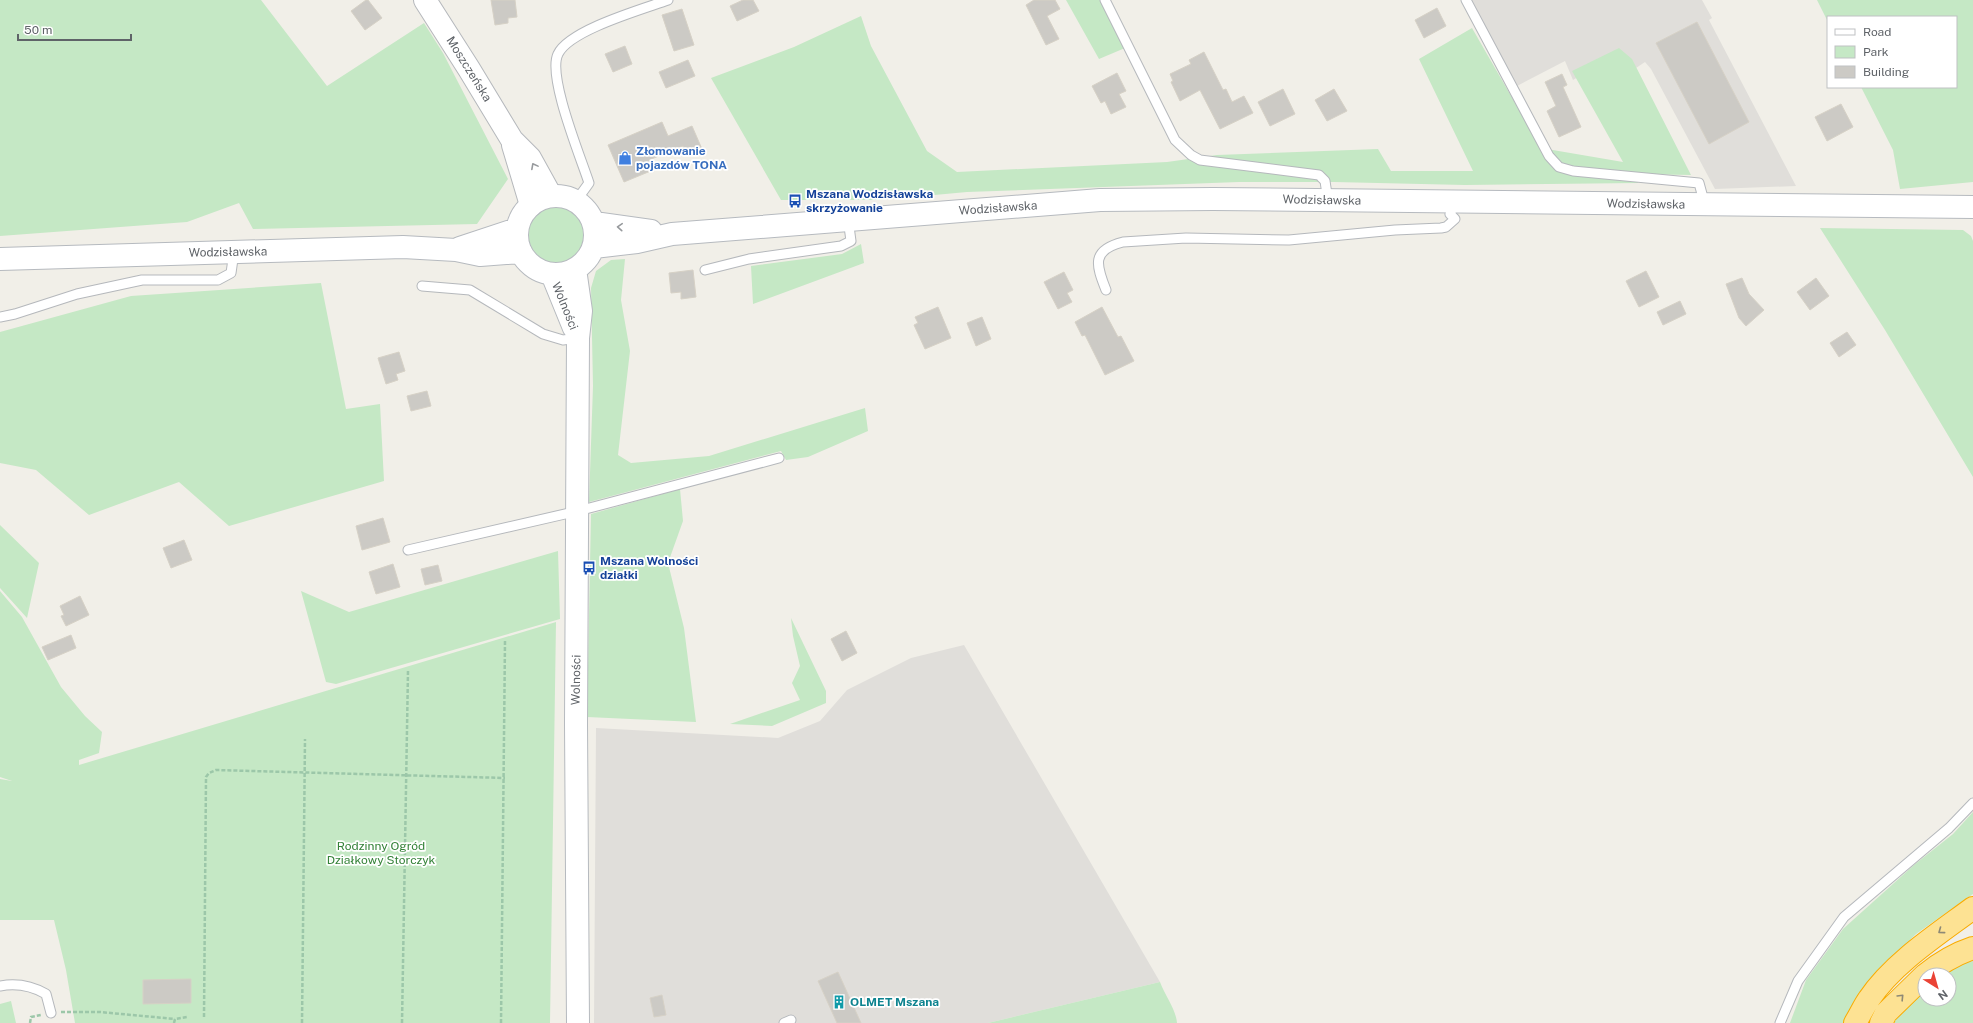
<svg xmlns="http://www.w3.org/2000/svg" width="1973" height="1023" viewBox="0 0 1973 1023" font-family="'Public Sans',sans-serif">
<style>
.industrial{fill:#e0deda}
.green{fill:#c5e8c5}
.building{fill:#cccac5;stroke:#d6d1c6}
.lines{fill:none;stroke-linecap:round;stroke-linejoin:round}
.service-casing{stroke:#b5b8bc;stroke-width:11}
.tertiary-casing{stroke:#b5b8bc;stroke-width:24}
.secondary-casing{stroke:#b6babf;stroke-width:24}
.motorway-casing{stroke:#f9ab00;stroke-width:24}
.path{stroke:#9cc7a9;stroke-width:2.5;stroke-dasharray:4 2;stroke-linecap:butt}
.service{stroke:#fff;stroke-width:9}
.tertiary{stroke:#fff;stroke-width:22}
.secondary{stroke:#fff;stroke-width:22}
.motorway{stroke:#fde293;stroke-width:22}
.oneway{stroke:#979a9d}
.oneway2{stroke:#8e8975}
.labels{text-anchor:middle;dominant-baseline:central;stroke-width:3.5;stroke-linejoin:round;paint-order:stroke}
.street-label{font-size:12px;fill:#5f6368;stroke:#fff}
.shop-label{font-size:12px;font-weight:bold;fill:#366cbe;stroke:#fff;text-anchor:start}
.transit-label{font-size:12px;font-weight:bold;fill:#164399;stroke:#fff;text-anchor:start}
.park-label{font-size:12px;fill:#348238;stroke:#fff}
.culture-label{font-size:12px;font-weight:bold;fill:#0d838f;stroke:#fff;text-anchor:start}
</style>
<rect width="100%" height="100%" fill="#f1efe8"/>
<!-- industrial -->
<path class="industrial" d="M1469 0H1702L1712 18 1709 20 1796 186 1715 189 1651 69 1645 62 1633 70 1620 52 1573 80 1565 61 1517 86Z
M964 645 1160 982 988 1023H594L596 728 778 738 820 721 847 690 911 658Z"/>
<!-- green -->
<path class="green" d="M0 0H261L327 86 424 23 443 53 508 179 477 224 253 229 239 203 187 222 0 236Z
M1066 0H1101L1125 48 1099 59Z
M1817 0H1973V182L1900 189 1893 150 1861 87H1956V17H1828V22Z
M861 16 871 46 927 151 957 172 1167 162 1217 155 1378 149 1391 171H1473L1419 59 1472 28 1541 148 1623 162 1572 71 1619 48 1632 59 1691 175 1634 174 1638 183 1465 185 1334 182H1239L967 192 880 200H781L711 78 794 47Z
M526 234a29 29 0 1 1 58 0a29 29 0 1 1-58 0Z
M1820 228 1963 230 1971 236 1973 241V477L1885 330Z
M861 244 864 263 753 304 751 266 842 254Z
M625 259 621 300 630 351 618 455 631 463 709 456 865 408 868 431 808 457 786 460 781 451 589 502 593 386 591 288 596 271 611 260Z
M321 283 346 409 380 404 384 481 229 526 179 482 89 515 36 470 0 463V332L131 296Z
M680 489 683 521 668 563 684 628 696 722 587 717 591 514Z
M0 525 39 563 27 618 0 588Z
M558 551 560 619 336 684 326 682 301 591 349 612Z
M0 591 22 617 61 687 85 716 102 732 99 753 79 760V765L556 622 550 1023H75L66 970 54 920H0V779L12 781 0 777Z
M791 618 826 691V703L772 726 730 724 800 700 792 683 800 666 793 636Z
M1973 812V894L1916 934 1881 969 1845 1023H1790L1806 980 1843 929 1914 865 1953 834Z
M1973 961V1023H1892L1918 992 1925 987V999H1949V975H1944L1963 963Z
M1160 982C1165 996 1176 1009 1177 1023H988Z
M11 1001 16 1023H0V1004Z"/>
<!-- building -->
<path class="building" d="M366 0H368L382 18 365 30 351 11Z
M491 0H515L517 17 508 18V23L495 25Z
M743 0H753L759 11 737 21 730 6Z
M1034 0H1055L1060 9 1047 16 1059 39 1046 45 1026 5Z
M1437 8 1446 26 1424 38 1415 20Z
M682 9 694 45 674 51 662 15Z
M1697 22 1749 122 1709 144 1656 43Z
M625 46 632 64 613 72 605 54Z
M1204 52 1223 90 1226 89 1232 102 1244 96 1253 113 1220 129 1200 90 1180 101 1171 82 1173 81 1170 74 1191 64 1189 60Z
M688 60 695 76 666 88 659 72Z
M1117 73 1126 91 1119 94 1126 107 1111 114 1105 101 1101 103 1092 86Z
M1562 74 1567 85 1563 87 1581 127 1559 137 1547 111 1556 106 1545 82Z
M1283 89 1295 114 1270 126 1258 102Z
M1334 89 1347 111 1327 121 1315 100Z
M1841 104 1853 127 1827 141 1815 117Z
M662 122 668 136 692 126 702 149 688 156 683 146 649 160 653 170 624 182 608 145Z
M693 270 696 297 681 299V292L671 293 669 273Z
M1646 271 1659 297 1639 307 1626 281Z
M1064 272 1073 290 1067 293 1072 302 1058 309 1044 282Z
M1742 278 1749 294 1764 310 1746 326 1739 318 1726 284Z
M1816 278 1829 296 1810 310 1797 292Z
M1680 301 1686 314 1663 325 1657 312Z
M938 307 951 338 925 349 914 325 918 323 915 317Z
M1102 307 1118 337 1121 336 1134 361 1105 375 1085 335 1082 336 1075 322Z
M982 317 991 339 976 346 967 323Z
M1847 332 1856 345 1839 357 1830 343Z
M399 352 405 371 396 374 398 380 386 384 378 358Z
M427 391 431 406 411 411 407 396Z
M383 518 390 542 362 550 356 526Z
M184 540 192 560 171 568 163 548Z
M393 564 400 587 376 594 369 572Z
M438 565 442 581 425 585 421 569Z
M80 596 89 615 66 626 61 616 64 615 60 606Z
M846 631 857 653 842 661 831 639Z
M71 635 76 648 48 660 42 647Z
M838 972 861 1023H837L818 981Z
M191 979V1003L143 1004V980Z
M662 995 666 1015 654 1017 650 998Z"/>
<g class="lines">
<!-- service casing -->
<g class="service-casing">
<path id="service" d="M1105 0 1175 140 1191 155 1200 160 1319 175 1325 181 1328 201
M1466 0 1549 156 1559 167 1573 171 1699 183 1702 194V205
M576 201 589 183C581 158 547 76 558 54 569 30 643 9 668 0
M705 270 749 259 841 246 851 241 848 219
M422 286 470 290 543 334 563 340 578 338
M1106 290C1096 265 1091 250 1123 242L1186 238 1289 240 1395 230 1441 228 1446 227 1455 219 1450 214 1455 203
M0 317 15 314 77 294 142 280H218L231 273 234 252
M408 550 578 511 779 458
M0 986C16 983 32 986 46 994L51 1013
M784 1023 791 1020
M1780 1023 1798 981 1844 917 1949 828 1973 803"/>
</g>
<!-- tertiary casing -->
<g class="tertiary-casing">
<path id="tertiary" d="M425 0 469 69 512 140 530 158 551 196
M513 145 531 205"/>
</g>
<!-- secondary casing -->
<g class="secondary-casing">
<path id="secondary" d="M517 235a39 39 0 1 1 78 0a39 39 0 1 1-78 0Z
M594 223 651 231
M594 247 637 242 672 234 1100 200 1213 199 1973 207
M460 248 517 229
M0 259 403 247 456 250 480 255 521 252
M575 269 581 311 578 338 576 724 578 1023
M552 274 574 328"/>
</g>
<!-- motorway casing -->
<g class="motorway-casing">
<path id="motorway" d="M1925 975C1940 963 1955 954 1973 948
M1855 1023C1860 1015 1864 1006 1869 999 1893 963 1938 934 1973 908
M1881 1023 1886 1013 1925 975"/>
</g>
<!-- path -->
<path class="path" d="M61 1012H100L175 1019
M204 1017 206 777 209 773 216 770 505 778
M30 1023 31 1017 41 1015
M174 1023 175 1019 187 1017
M302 1023 305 739
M402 1023 408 671
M501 1023 505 641"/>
<!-- service -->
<use href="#service" class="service"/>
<!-- tertiary -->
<use href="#tertiary" class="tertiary"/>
<!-- secondary -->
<use href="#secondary" class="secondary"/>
<!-- motorway -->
<use href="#motorway" class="motorway"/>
</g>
<!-- one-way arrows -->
<defs><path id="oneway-chevron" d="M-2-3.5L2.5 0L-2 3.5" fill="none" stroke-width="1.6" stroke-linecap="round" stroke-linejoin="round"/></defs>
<g class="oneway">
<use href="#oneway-chevron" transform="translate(534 166) rotate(-118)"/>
<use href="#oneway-chevron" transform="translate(620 227) rotate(-176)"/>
</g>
<g class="oneway2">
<use href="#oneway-chevron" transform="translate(1941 931) rotate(144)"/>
<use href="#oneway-chevron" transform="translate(1901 997) rotate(-46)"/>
</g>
<!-- icons -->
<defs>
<g id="shop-bare" transform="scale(1.08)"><path d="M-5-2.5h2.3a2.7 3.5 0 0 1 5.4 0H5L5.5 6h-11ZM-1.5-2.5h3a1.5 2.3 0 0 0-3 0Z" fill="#3f7fe0" stroke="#fff" stroke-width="2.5" paint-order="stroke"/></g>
<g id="bus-bare" transform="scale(1.08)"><path d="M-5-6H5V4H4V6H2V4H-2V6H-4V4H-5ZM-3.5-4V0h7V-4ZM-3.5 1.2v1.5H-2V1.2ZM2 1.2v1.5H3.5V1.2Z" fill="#1a4fb4" stroke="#fff" stroke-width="2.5" paint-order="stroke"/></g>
<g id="building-bare" transform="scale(1.08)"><path d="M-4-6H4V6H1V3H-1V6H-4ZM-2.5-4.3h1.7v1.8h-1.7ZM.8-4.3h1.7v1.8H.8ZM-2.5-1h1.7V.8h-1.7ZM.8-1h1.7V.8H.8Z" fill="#0f9aa8" stroke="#fff" stroke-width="2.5" paint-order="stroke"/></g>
</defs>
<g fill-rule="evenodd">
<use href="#shop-bare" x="625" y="158"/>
<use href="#bus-bare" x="795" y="201"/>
<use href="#bus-bare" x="589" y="568"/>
<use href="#building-bare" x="839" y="1002"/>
</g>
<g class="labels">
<!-- street labels -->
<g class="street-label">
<text transform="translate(469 69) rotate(58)">Moszczeńska</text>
<text transform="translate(1322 200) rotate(1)">Wodzisławska</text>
<text transform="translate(1646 204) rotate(1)">Wodzisławska</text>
<text transform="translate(998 208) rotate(-4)">Wodzisławska</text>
<text transform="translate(228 252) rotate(-1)">Wodzisławska</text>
<text transform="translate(565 306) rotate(68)">Wolności</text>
<text transform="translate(576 680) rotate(-89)">Wolności</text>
</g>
<!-- shop labels -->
<g class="shop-label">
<text x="636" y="151">Złomowanie<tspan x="636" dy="14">pojazdów TONA</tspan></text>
</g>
<!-- transit labels -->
<g class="transit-label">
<text x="806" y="194">Mszana Wodzisławska<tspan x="806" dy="14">skrzyżowanie</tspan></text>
<text x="600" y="561">Mszana Wolności<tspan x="600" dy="14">działki</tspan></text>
</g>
<!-- park labels -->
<g class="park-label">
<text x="381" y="846">Rodzinny Ogród<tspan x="381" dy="14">Działkowy Storczyk</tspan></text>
</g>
<!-- culture labels -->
<g class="culture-label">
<text x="850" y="1002">OLMET Mszana</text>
</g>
</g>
<!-- legend -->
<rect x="1827" y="16" width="130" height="72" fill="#ffffff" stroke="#bfc1c3"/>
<rect x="1835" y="29" width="20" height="6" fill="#ffffff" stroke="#bfc1c3"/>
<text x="1863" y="36" font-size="12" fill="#5f6368">Road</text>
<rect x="1835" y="46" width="20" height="12" fill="#c5e8c5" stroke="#bfc1c3"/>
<text x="1863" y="56" font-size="12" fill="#5f6368">Park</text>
<rect x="1835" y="66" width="20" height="12" fill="#cccac5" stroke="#bfc1c3"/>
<text x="1863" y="76" font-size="12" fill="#5f6368">Building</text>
<!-- north arrow -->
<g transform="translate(1937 987) rotate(143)"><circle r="19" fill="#ffffff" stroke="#bfc1c3"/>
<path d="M0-3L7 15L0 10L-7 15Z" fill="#ea4335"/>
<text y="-6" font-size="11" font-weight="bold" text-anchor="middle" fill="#5f6368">N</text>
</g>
<!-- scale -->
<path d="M18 34v6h113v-6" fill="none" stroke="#5f6368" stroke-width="2"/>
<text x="24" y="34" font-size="12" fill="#5f6368" stroke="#ffffff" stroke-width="3" paint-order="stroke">50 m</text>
</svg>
